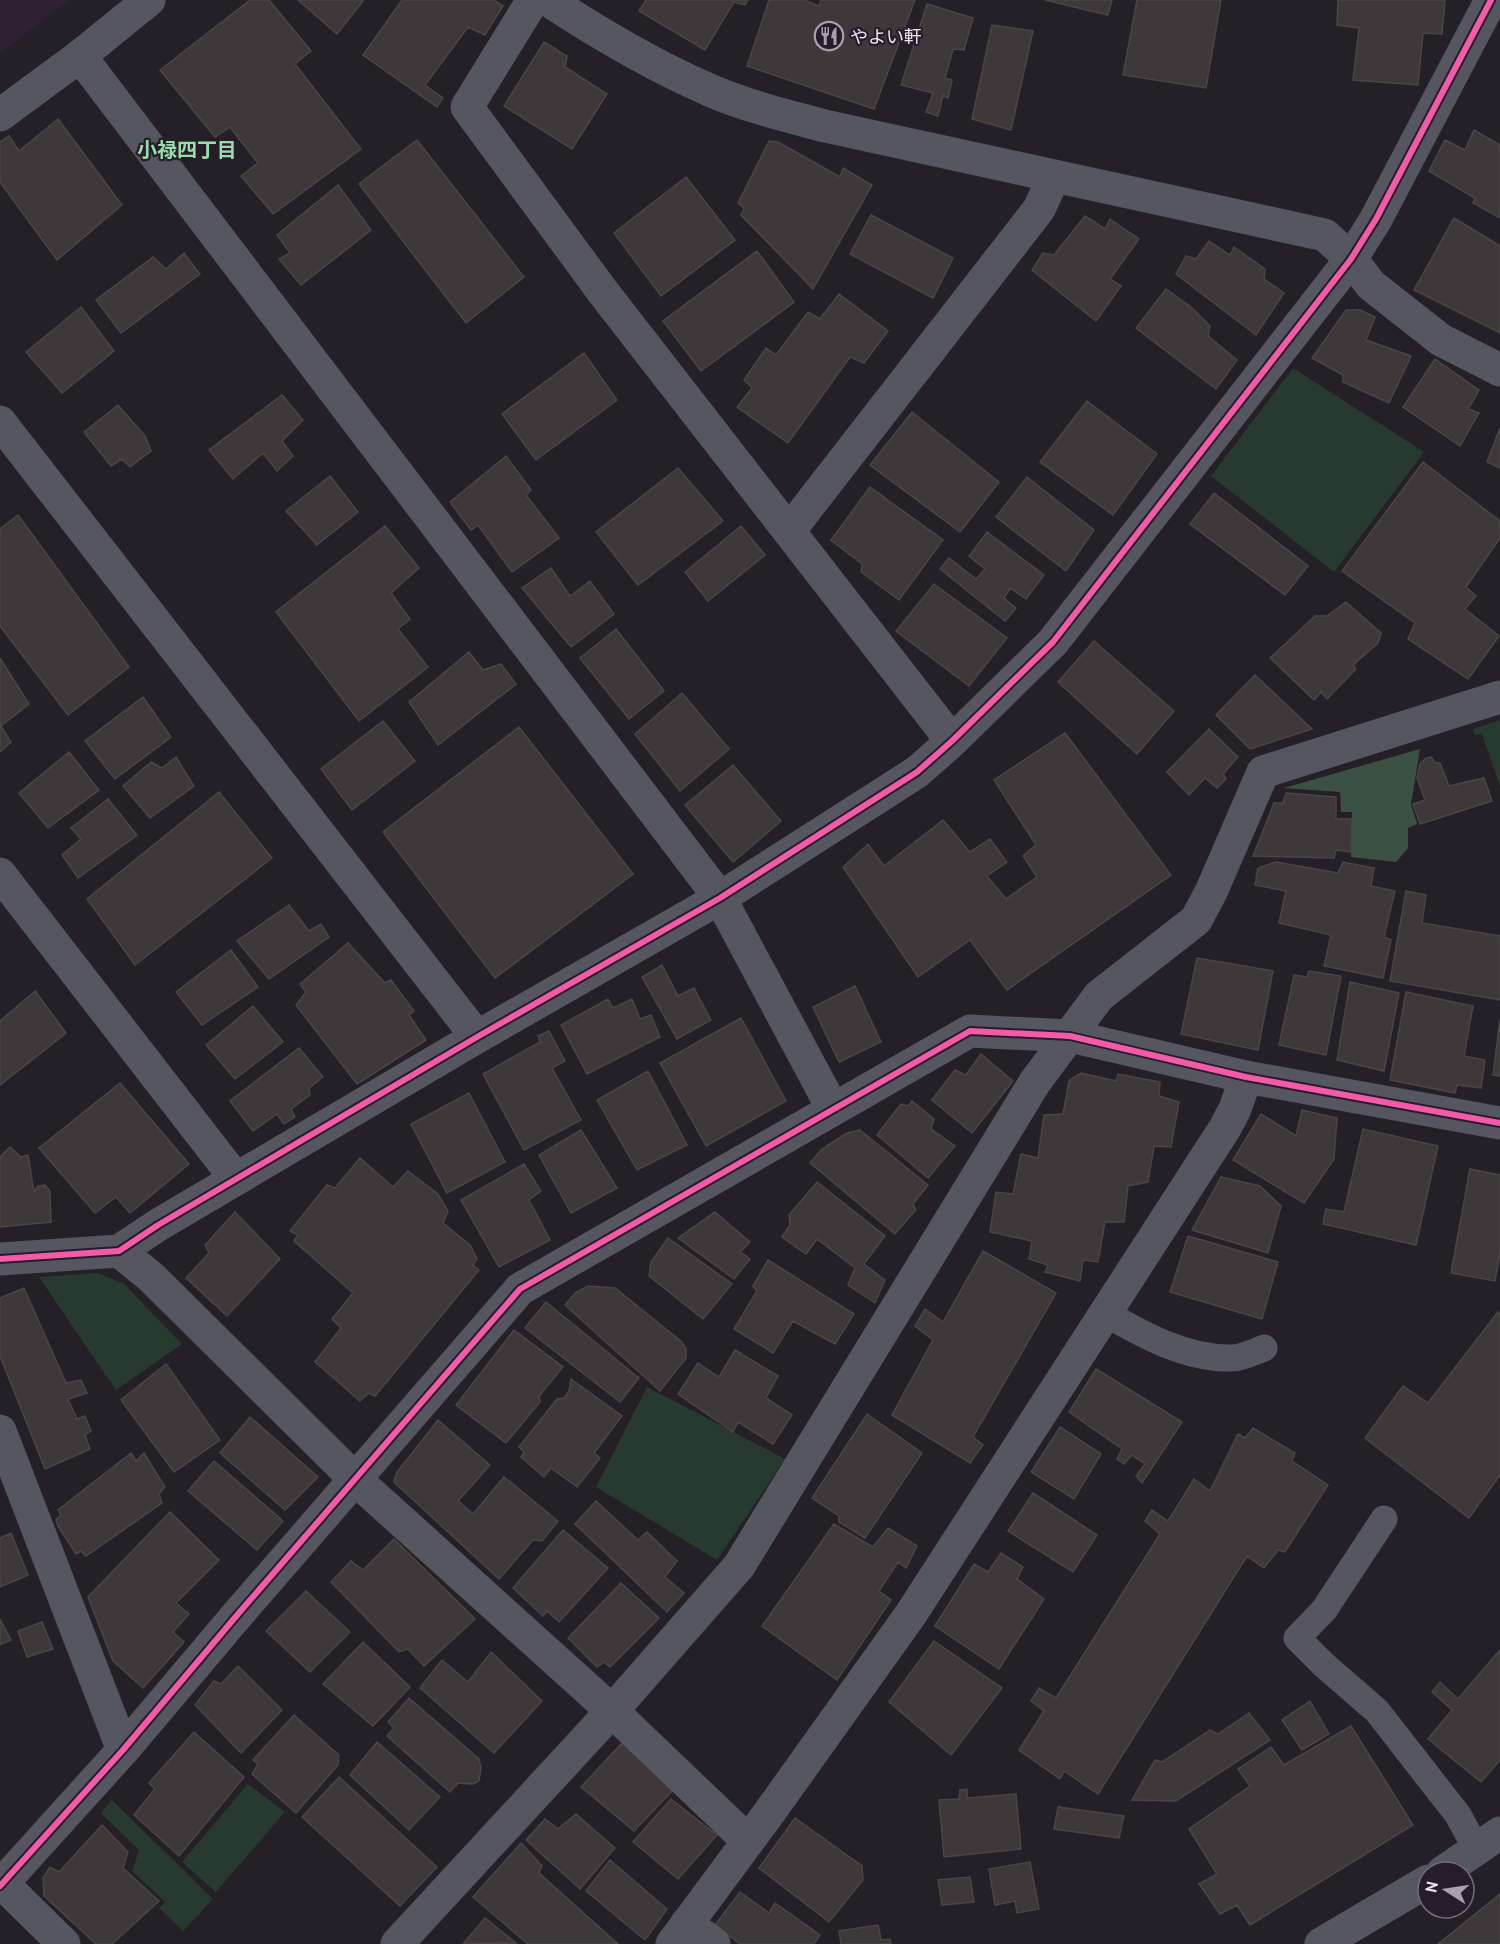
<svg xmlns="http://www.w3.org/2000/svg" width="1500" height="1944" viewBox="0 0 1500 1944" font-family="'PT Sans','Noto Sans JP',sans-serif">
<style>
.built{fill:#2e2134}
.green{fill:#28392f}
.forest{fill:#3b5143}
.building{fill:#3e383a;stroke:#4b4546;stroke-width:1.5}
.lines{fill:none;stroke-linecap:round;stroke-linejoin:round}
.service{stroke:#55565f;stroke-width:27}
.minor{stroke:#55565f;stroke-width:33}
.tertiary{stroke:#55565f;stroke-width:33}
.cycleway-casing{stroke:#261c2b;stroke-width:10}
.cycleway{stroke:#f35aa7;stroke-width:6}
.labels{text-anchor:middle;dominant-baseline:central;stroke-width:4.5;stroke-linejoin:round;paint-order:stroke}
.poi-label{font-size:18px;fill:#ede6f1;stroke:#261c2b;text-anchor:start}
.neighbourhood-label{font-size:20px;font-weight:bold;fill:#99dda9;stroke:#261c2b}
</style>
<rect width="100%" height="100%" fill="#252028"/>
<!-- built -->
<path class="built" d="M0 0H69L0 53Z"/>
<!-- green -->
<path class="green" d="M1293 368 1424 452 1334 572 1211 476Z
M1500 720V786L1482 734 1475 735 1473 729Z
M98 1273 124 1284 182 1344 116 1390 39 1277Z
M647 1387 785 1459 717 1560 596 1487Z
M248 1784 285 1812 216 1892 182 1862Z
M112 1800 213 1899 183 1931 159 1908 165 1902 132 1871 139 1850 101 1813Z"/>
<!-- forest -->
<path class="forest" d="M1420 749 1411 804 1417 824 1408 828V848L1396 862 1351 857 1352 812H1341L1340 792 1284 788Z"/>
<!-- building -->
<path class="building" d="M250 0H269L311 51 295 64 361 149 273 214 241 176 258 163 230 127 215 137 160 70Z
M298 0H363V1L337 34Z
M402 0H494L503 6 485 35 468 27 425 85 443 98 437 107 363 55Z
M646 0H748L745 5 734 2 705 50 639 11Z
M769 0H804L819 6 821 0H915L874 109 747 66Z
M1045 0H1112L1108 15Z
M1137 0H1221L1206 88 1123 75Z
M1338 0H1445L1442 34 1423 33 1418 85 1353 80 1359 28 1337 25Z
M927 4 973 18 964 50 953 49 945 78 952 80 948 98 943 95 938 116 926 112 933 93 901 85Z
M992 25 1033 31 1011 130 972 119Z
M544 42 567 56 565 67 607 94 572 149 504 106Z
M58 119 122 205 57 260 0 182V142L9 136 19 151Z
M1474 130 1500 145V218L1473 203 1475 198 1429 171 1445 140 1465 150Z
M417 140 524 277 466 323 359 184Z
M769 141 778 142 840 177 843 168 872 185 813 289 741 215 744 208 738 203Z
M686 177 735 240 661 296 614 233Z
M338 185 371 230 301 285 279 259 290 253 277 235Z
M871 215 953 258 933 298 850 254Z
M1085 216 1105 229 1110 219 1139 239 1110 279 1121 286 1096 321 1032 270 1043 253 1054 255Z
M1454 218 1500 246V333L1414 290Z
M1209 241 1230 255 1234 247 1265 269 1264 279 1284 293 1256 335 1176 274 1186 256 1196 259Z
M757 251 794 302 701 371 663 321Z
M184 253 200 274 121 333 96 300 153 257 166 269Z
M1166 289 1191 307 1210 326 1208 336 1237 360 1216 389 1136 328Z
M839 294 888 331 864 363 850 357 788 443 737 407 752 388 744 380 766 348 776 355 808 312 820 319Z
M81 307 114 351 62 393 26 352Z
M1346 310H1360L1375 317 1366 340 1411 356 1389 403 1343 382V375L1312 358Z
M584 353 617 400 536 460 502 414Z
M1435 359 1479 390 1468 409 1479 413 1460 446 1403 407Z
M282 395 303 420 282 441 293 456 277 471 263 453 233 479 209 450Z
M1087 401 1157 454 1113 515 1040 462Z
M118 405 145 436 151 451 130 467 122 459 111 466 84 432Z
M912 412 999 482 960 532 870 465Z
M1500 428V468L1487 462Z
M506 456 531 490 526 495 559 538 512 572 478 525 471 530 450 502Z
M1423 462 1500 521V538L1466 587 1476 596 1465 609 1499 636 1468 679 1408 639 1415 623 1342 571Z
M678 468 723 521 638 585 596 532Z
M330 476 358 512 317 545 286 511Z
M1027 477 1094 530 1066 571 996 517Z
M870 487 943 540 899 600 861 572 862 564 831 540Z
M1214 493 1308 566 1285 595 1190 524Z
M18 515 129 667 68 715 0 626V529Z
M385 526 419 568 391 593 410 619 398 629 428 667 359 721 276 612Z
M741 526 765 555 708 601 685 572Z
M987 532 1044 575 1026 599 1010 588 1004 598 1016 608 1005 621 940 569 949 558 976 579 985 569 969 556Z
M551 568 570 596 590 581 614 614 571 647 522 588Z
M934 584 1007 638 969 686 896 631Z
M1346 602 1381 633 1378 643 1353 665 1356 669 1327 699 1321 692 1314 700 1270 658 1315 616H1327Z
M616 629 664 691 629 719 580 658Z
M1094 641 1174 711 1137 754 1058 682Z
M469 652 483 670 501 664 516 684 438 745 409 702Z
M0 658 29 704 1 726 11 742 0 752Z
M1255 675 1312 729 1250 749 1216 715Z
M682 693 729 749 680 791 635 734Z
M143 697 171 737 115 779 85 741Z
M383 721 415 761 352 810 321 769Z
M519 727 633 874 495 978 383 832Z
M1209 729 1238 757 1223 774 1226 779 1217 788 1205 778 1189 795 1167 772Z
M1065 733 1171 875 1007 990 970 940 918 977 843 867 868 844 884 866 943 820 970 852 990 839 1007 862 987 876 1006 899 1037 877 1023 856 1036 845 994 780Z
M69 752 99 790 48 828 19 793Z
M176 757 194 786 150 818 123 786 151 762 162 768Z
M1431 757 1435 763H1440L1449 786 1484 778 1492 801 1420 824 1413 804 1425 800 1417 778 1420 764 1426 758Z
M733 765 781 821 733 862 685 805Z
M219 792 272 858 135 965 87 899Z
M1286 793 1336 797V819H1352L1351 852 1336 850 1334 858 1253 856 1274 803H1283Z
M108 799 137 835 78 878 62 855 81 839 71 828Z
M1276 862 1338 873 1343 862 1374 868 1371 886 1395 891 1384 937 1391 940 1383 978 1324 966 1331 935 1279 923 1286 891 1255 885 1258 868Z
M1406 891 1426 895 1422 923 1500 936V1000L1390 981Z
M289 905 309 931 321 924 329 937 269 979 237 941Z
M348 943 385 983 391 980 414 1011 409 1015 426 1040 357 1084 296 1005 306 992 300 984Z
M231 950 258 987 202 1025 176 992Z
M1197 958 1273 971 1258 1050 1181 1034Z
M662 965 678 996 694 988 711 1020 677 1039 642 977Z
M1309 971 1341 976 1326 1055 1279 1045 1294 975 1307 977Z
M1350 982 1399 993 1384 1071 1337 1060Z
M855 986 881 1042 839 1062 813 1007Z
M35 991 66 1033 0 1085V1021Z
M1406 992 1473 1006 1464 1056 1485 1060 1481 1088 1457 1085 1455 1093 1390 1080Z
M608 999 613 1008 632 999 640 1019 651 1015 660 1037 587 1074 561 1025Z
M253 1006 283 1042 235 1079 206 1045Z
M741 1018 786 1101 706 1146 660 1063Z
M1500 1019V1076L1493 1075Z
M549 1031 565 1061 552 1068 581 1120 524 1150 483 1074 540 1042 538 1036Z
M299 1048 323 1077 309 1088 310 1095 291 1109 295 1117 284 1124 277 1114 253 1131 230 1101Z
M981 1054 1013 1081 972 1133 932 1100 955 1070 966 1075Z
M648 1071 687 1145 637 1170 597 1100Z
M1081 1073 1116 1081 1118 1074 1160 1082 1159 1096 1179 1102 1171 1147 1154 1146 1148 1182 1128 1186 1124 1222H1105L1098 1262 1083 1260 1080 1281 1045 1272 1048 1265 1029 1259 1032 1241 990 1232 996 1192 1013 1194 1021 1154 1038 1158 1044 1115 1063 1114 1069 1081Z
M120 1083 189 1164 130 1213 116 1197 95 1213 39 1148Z
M469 1093 505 1162 447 1193 411 1124Z
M912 1101 934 1119 931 1129 955 1146 928 1178 877 1135 901 1104 908 1106Z
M1302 1110 1337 1118 1334 1159 1304 1203 1233 1160 1261 1114 1296 1136Z
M1363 1129 1438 1146 1416 1245 1323 1224 1326 1209 1344 1212Z
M581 1130 617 1188 571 1213 539 1155Z
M860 1130 928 1185 913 1204 916 1210 895 1234 810 1163 822 1149 847 1133Z
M10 1147 21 1157 28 1155 34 1192 38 1186 45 1185 50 1191 51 1222 0 1227V1157Z
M360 1158 393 1187 408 1171 438 1194 448 1211 443 1223 470 1245 477 1259 473 1265 479 1270 375 1396 369 1393 360 1401 315 1362 341 1328 332 1319 353 1293 294 1241 298 1235 290 1231 327 1185 335 1188Z
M524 1164 541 1191 529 1200 550 1240 499 1267 461 1200Z
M1470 1169 1500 1175V1252L1495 1281 1451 1273Z
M1221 1177 1260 1186 1281 1206 1268 1253 1192 1230Z
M817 1182 885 1236 864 1264 885 1280 875 1303 848 1285 855 1268 817 1239 806 1254 782 1237 790 1225 789 1215Z
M235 1212 280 1259 227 1316 186 1278 209 1253 205 1245Z
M715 1212 750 1242 740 1252 750 1259 734 1279 678 1238Z
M1188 1236 1278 1262 1262 1319 1170 1292Z
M668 1238 732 1284 703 1319 649 1276 651 1262Z
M983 1251 1056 1293 973 1437 983 1445 970 1463 892 1415 933 1340 915 1326 925 1309 943 1322Z
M768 1260 854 1314 835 1344 793 1321 773 1353 734 1329 757 1291 753 1286Z
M588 1286 615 1288 682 1342 686 1349V1358L660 1391 565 1305 575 1293Z
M24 1288 66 1383 81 1380 87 1393 68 1399 77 1419 85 1416 91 1431 85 1435 90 1449 45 1469 0 1356V1298Z
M546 1302 639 1378 620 1402 525 1328Z
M1498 1312 1500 1314V1475L1469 1518 1365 1438 1403 1386 1428 1403Z
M514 1330 563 1367 539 1396 540 1402 506 1443 456 1405Z
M735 1350 778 1376 766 1398 792 1415 773 1444 738 1422 733 1432 678 1394 698 1363 719 1377Z
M166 1364 220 1440 174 1472 121 1400Z
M1096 1369 1182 1422 1142 1483 1136 1476 1145 1464 1132 1455 1124 1464 1117 1459 1122 1449 1069 1412Z
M571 1379 622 1416 594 1453 600 1458 577 1487 551 1468 544 1477 521 1457 524 1452 519 1447 557 1399 564 1398 569 1391Z
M867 1414 922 1453 865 1538 839 1522V1516L812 1498Z
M250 1417 318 1477 285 1510 220 1453Z
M438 1420 490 1465 458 1501 473 1514 504 1477 558 1521 542 1541 533 1540 499 1579 394 1482 397 1472Z
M1060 1427 1101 1454 1074 1499 1031 1472Z
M1253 1428 1295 1453 1292 1461 1328 1485 1285 1552 1278 1550 1264 1568 1247 1556 1098 1794 1064 1771 1060 1779 1019 1750 1044 1711 1031 1701 1039 1688 1056 1698 1160 1534 1145 1521 1152 1510 1168 1521 1194 1479 1210 1491 1238 1434 1245 1438Z
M131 1453 136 1461 144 1453 165 1487 159 1494 162 1503 86 1556 81 1551 76 1554 58 1526 56 1520 61 1515 58 1510Z
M214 1461 283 1521 257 1550 188 1491Z
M1033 1493 1097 1535 1073 1572 1008 1531Z
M596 1501 638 1540 647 1532 677 1561 665 1577 684 1593 667 1612 575 1524Z
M170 1512 219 1560 176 1603 189 1614 173 1632 184 1642 143 1688 113 1661 88 1597Z
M834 1524 873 1547 888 1528 917 1546 906 1568 898 1562 879 1591 891 1600 837 1680 762 1626Z
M563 1530 608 1568 559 1622 547 1611 543 1616 513 1588Z
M11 1533 28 1575 0 1587V1538Z
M394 1539 475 1619 424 1666 408 1649 399 1652 331 1582 351 1561 363 1570Z
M1001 1553 1023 1567 1017 1579 1044 1599 999 1669 935 1626 974 1564 988 1572Z
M621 1583 659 1618 610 1667 604 1662 597 1667 568 1638Z
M306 1591 350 1632 310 1672 266 1631Z
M0 1619 11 1640 0 1645Z
M42 1622 53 1649 27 1657 18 1631Z
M934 1641 1002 1688 951 1755 889 1702Z
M363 1642 410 1687 373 1726 323 1684Z
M1500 1650V1760L1481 1782 1428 1739 1452 1710 1432 1692 1440 1682 1458 1699Z
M491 1652 542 1701 494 1753 420 1688 442 1660 468 1682Z
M238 1666 282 1710 241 1753 195 1705 214 1681 221 1684Z
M409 1698 479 1759 481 1767 479 1781 473 1784 458 1783 450 1792 387 1736 394 1728 388 1722Z
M1310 1701 1329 1734 1302 1750 1282 1720Z
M1249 1713 1270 1740 1176 1801 1132 1800 1155 1760 1162 1762 1210 1730 1218 1734Z
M294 1715 339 1755 338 1765 296 1813 252 1774 258 1764 253 1760Z
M1351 1726 1413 1825 1250 1925 1237 1905 1220 1914 1199 1884 1217 1874 1189 1829 1250 1786 1238 1769 1271 1747 1284 1765Z
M194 1732 244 1777 179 1856 134 1815 155 1789 149 1783Z
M377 1742 440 1797 409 1830 350 1775Z
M622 1743 673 1790 634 1831 581 1787Z
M339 1777 437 1867 400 1906 302 1817Z
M967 1789V1798L1016 1794 1021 1849 944 1857 939 1800 959 1799 960 1790Z
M671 1799 717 1835 678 1879 633 1842Z
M1058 1807 1124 1816 1119 1838 1054 1829Z
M576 1814 615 1848 580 1889 526 1840 545 1819 558 1829Z
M795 1818 862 1866 863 1880 829 1922 759 1868Z
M102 1825 128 1852 123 1868 159 1901 112 1944H96L44 1896 43 1878 50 1867 59 1872Z
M521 1843 542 1866 539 1873 618 1944H528L473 1897Z
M610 1860 667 1909 645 1940 586 1891Z
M1030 1862 1039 1909 1017 1913 1015 1901 995 1905 989 1869Z
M970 1877 974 1902 942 1905 938 1880Z
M740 1892 769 1913 775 1903 820 1935 814 1944H740L715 1925Z
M1500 1894V1944H1438Z
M485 1918 516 1943 463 1944Z
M878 1925 881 1940 890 1939 891 1944H841L839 1931Z"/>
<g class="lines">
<!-- service -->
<path class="service" d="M1105 1313C1143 1335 1186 1359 1232 1358 1242 1358 1254 1352 1264 1348
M1384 1519 1324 1610 1297 1638 1324 1665 1377 1711 1458 1815 1477 1850"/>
<!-- minor -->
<path class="minor" d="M533 0 467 107 603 292 952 741
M548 0C601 35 656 67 714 92 750 107 788 116 825 126L1325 235 1351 259 1371 285 1441 340 1500 370
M80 56 720 898 833 1109
M0 422 477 1037
M789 531 1039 209 1054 177
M0 874 236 1179
M119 1251 151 1277 355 1479 612 1711 747 1840
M0 1259 119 1251 158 1225 477 1037 720 898 917 772 952 741 1053 642 1351 259 1376 219 1491 0
M0 1431 123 1750
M2 1883 64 1944
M0 1886 123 1750 238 1614 520 1289 970 1031 1070 1036 1246 1077 1500 1123
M687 1923 714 1944
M397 1944 612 1711 739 1566 1035 1082 1099 996 1196 920 1211 892 1263 772 1500 697
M672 1944 769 1813 911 1614 1225 1128 1235 1109 1246 1077"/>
<!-- tertiary -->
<path class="tertiary" d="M0 115 80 56 149 0
M1443 1872 1500 1833
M1321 1944 1428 1881"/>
<!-- cycleway casing -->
<g class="cycleway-casing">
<path id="cycleway" d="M0 1259 119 1251 158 1225 477 1037 720 898 917 772 952 741 1053 642 1351 259 1376 219 1491 0
M0 1886 123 1750 238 1614 520 1289 970 1031 1070 1036 1246 1077 1500 1123"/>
</g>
<!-- cycleway -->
<use href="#cycleway" class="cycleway"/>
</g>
<!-- icons -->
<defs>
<g id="restaurant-ring" transform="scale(1.5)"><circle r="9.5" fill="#261c2b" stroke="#a7a1ab" stroke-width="1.5"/><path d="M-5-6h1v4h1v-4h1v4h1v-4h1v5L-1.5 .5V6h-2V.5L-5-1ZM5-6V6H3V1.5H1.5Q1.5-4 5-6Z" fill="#a7a1ab"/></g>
</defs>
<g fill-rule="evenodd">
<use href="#restaurant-ring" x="829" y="36"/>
</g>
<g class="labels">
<!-- poi labels -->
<g class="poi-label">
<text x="850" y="36">やよい軒</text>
</g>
<!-- neighbourhood labels -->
<g class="neighbourhood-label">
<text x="187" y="150">小禄四丁目</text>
</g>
</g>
<!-- north arrow -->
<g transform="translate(1446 1890) rotate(282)"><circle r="28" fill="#261c2b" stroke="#766d7a" stroke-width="1.5"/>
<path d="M0-4.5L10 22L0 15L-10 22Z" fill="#a7a1ab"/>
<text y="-9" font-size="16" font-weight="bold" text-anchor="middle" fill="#ede6f1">N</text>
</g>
</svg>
